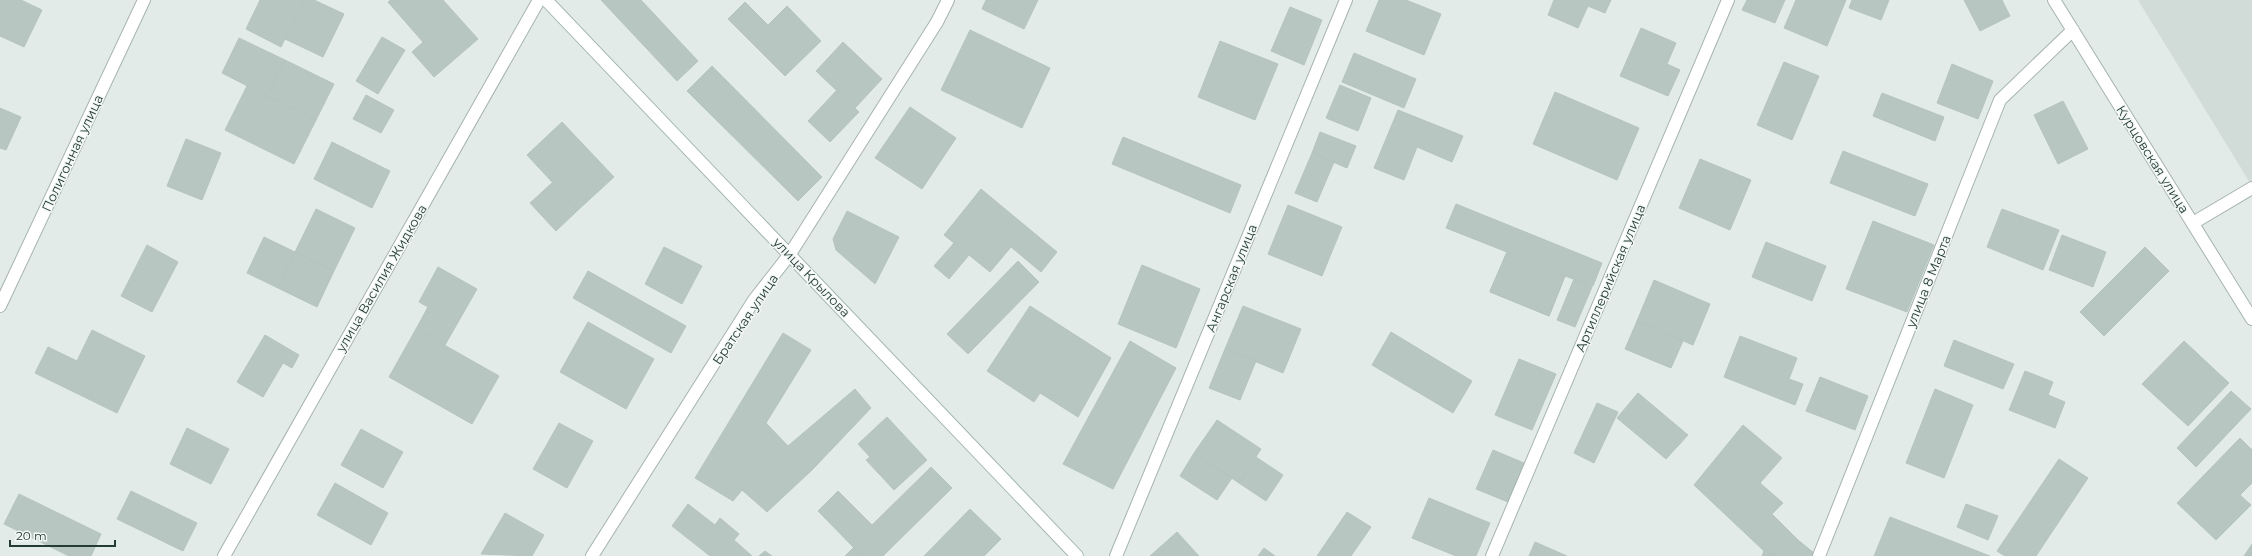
<svg xmlns="http://www.w3.org/2000/svg" width="2252" height="556" viewBox="0 0 2252 556" font-family="Montserrat,sans-serif">
<style>
.built{fill:#d1dbd7}
.building{fill:#b8c6c1;stroke:#b5c4bf}
.lines{fill:none;stroke-linecap:round;stroke-linejoin:round}
.service-casing{stroke:#a6b3af;stroke-width:14}
.minor-casing{stroke:#a6b3af;stroke-width:14}
.secondary-casing{stroke:#a2b6b0;stroke-width:14}
.service{stroke:#fff;stroke-width:12}
.minor{stroke:#fff;stroke-width:12}
.secondary{stroke:#fff;stroke-width:12}
.labels{text-anchor:middle;dominant-baseline:central;stroke-width:3;stroke-linejoin:round;paint-order:stroke}
.street-label{font-size:13px;fill:#243b36;stroke:#f3f8f6}
</style>
<rect width="100%" height="100%" fill="#e3ebe8"/>
<!-- built -->
<path class="built" d="M2138 0H2252V186Z"/>
<!-- building -->
<path class="building" d="M0 0H21L42 10 24 47 0 36Z
M260 0H304L281 47 246 29Z
M304 0H314L344 14 323 57 285 39Z
M391 0H443L478 39 434 77 412 52 423 42 388 2Z
M601 0H641L698 61 677 81Z
M986 0H1038L1024 29 982 9Z
M1379 0H1406L1441 14 1424 55 1366 31Z
M1554 0H1611L1605 13 1588 6 1578 28 1548 15Z
M1747 0H1785L1775 23 1742 10Z
M1796 0H1846L1827 46 1784 28Z
M1852 0H1889L1881 20 1849 8Z
M1964 0H2002L2010 16 1980 31Z
M745 2 768 25 787 6 821 41 785 76 728 19Z
M1290 7 1322 20 1304 65 1271 51Z
M1641 28 1676 43 1667 64 1680 70 1668 96 1620 76Z
M970 30 1050 68 1022 128 941 90Z
M382 37 405 50 378 94 356 81Z
M239 38 285 60 267 96 222 73Z
M1220 41 1278 64 1255 120 1198 97Z
M843 42 882 79 855 108 816 71Z
M1354 53 1416 79 1404 108 1342 82Z
M285 60 334 84 316 120 267 96Z
M1784 62 1819 76 1792 140 1757 125Z
M1952 64 1993 81 1978 119 1937 103Z
M712 66 822 177 798 201 687 91Z
M1340 85 1371 98 1358 131 1326 118Z
M247 86 316 120 294 164 225 130Z
M837 90 859 112 830 142 808 121Z
M1555 92 1639 128 1617 180 1533 144Z
M1882 93 1944 117 1935 141 1873 116Z
M366 95 394 110 381 133 353 119Z
M2063 101 2088 149 2058 164 2034 115Z
M910 107 956 138 922 189 875 158Z
M0 108 21 117 6 150 0 148Z
M1398 110 1463 136 1452 162 1417 147 1404 180 1374 168Z
M562 122 614 177 578 210 527 155Z
M1320 132 1356 146 1347 168 1312 153Z
M1123 137 1241 185 1230 213 1112 164Z
M186 139 221 153 202 200 167 186Z
M332 142 390 171 372 208 314 179Z
M1843 151 1928 184 1915 216 1830 183Z
M1312 153 1334 162 1317 202 1295 193Z
M1700 159 1751 180 1730 230 1679 208Z
M553 182 578 210 556 231 530 203Z
M981 189 1057 252 1041 272 1011 247 990 272 969 255 949 279 934 266 954 243 944 235Z
M1456 204 1602 263 1593 286 1565 276 1549 316 1490 292 1507 252 1446 228Z
M1288 205 1342 227 1322 276 1268 254Z
M316 209 355 228 334 271 295 252Z
M2002 209 2059 230 2043 270 1987 247Z
M847 211 899 237 875 284 836 250 833 239Z
M1873 221 1934 245 1907 312 1846 289Z
M2062 235 2106 252 2093 287 2049 270Z
M264 237 295 252 278 288 247 273Z
M1766 242 1826 266 1812 301 1752 277Z
M147 245 178 262 152 312 121 296Z
M664 247 702 266 682 304 645 284Z
M2145 247 2169 271 2104 336 2080 312Z
M295 252 334 271 317 307 278 288Z
M1507 252 1565 276 1549 316 1490 291Z
M1018 261 1039 282 968 354 947 334Z
M1142 265 1200 289 1176 348 1118 324Z
M438 267 477 289 445 345 416 329 428 307 419 302Z
M588 271 686 326 671 353 573 298Z
M1574 279 1592 287 1575 327 1557 320Z
M1654 280 1710 304 1693 345 1637 321Z
M1030 306 1111 358 1078 417 1040 393 1034 402 987 371Z
M1243 306 1301 329 1283 373 1225 349Z
M1637 321 1683 341 1671 368 1625 349Z
M588 322 654 359 626 409 560 372Z
M416 329 499 376 472 424 389 377Z
M92 330 145 356 117 413 35 373 48 347 77 361Z
M1391 332 1472 381 1453 413 1372 365Z
M783 333 811 350 766 423 788 446 855 389 871 408 812 470 767 512 742 490 733 501 695 478Z
M265 335 299 355 292 368 283 363 263 397 237 382Z
M1740 336 1797 358 1789 379 1803 384 1795 405 1724 377Z
M1954 340 2014 364 2003 389 1944 366Z
M1130 341 1176 368 1113 489 1063 464Z
M2184 341 2229 383 2188 426 2142 384Z
M1225 349 1256 361 1240 400 1209 388Z
M1519 359 1556 374 1532 430 1495 415Z
M2025 371 2053 382 2048 395 2065 402 2055 428 2009 410Z
M1820 377 1868 396 1855 430 1806 411Z
M1935 389 1973 405 1944 478 1906 463Z
M2231 391 2251 409 2196 467 2177 448Z
M1638 393 1688 435 1666 459 1617 418Z
M1597 403 1618 412 1594 463 1574 453Z
M887 417 927 460 894 490 866 460 870 457 858 444Z
M1217 420 1261 449 1239 483 1194 453Z
M559 423 593 441 567 488 533 469Z
M1743 425 1782 458 1760 483 1783 503 1772 514 1798 540 1814 553 1813 556H1777L1764 551 1694 485Z
M187 428 229 449 211 484 170 464Z
M361 429 403 452 383 488 341 465Z
M2240 438 2252 450V483L2240 495 2251 505 2216 540 2177 503Z
M1493 450 1524 463 1508 502 1476 489Z
M1194 453 1232 478 1217 500 1180 476Z
M1256 457 1283 475 1266 501 1239 483Z
M2059 459 2088 478 2036 556H2005L1997 551Z
M931 467 952 488 883 556H862L818 511 838 491 872 525Z
M335 483 388 513 371 545 317 515Z
M131 491 197 523 183 551 117 519Z
M19 494 101 534 91 556H69L4 524Z
M1429 498 1490 523 1476 556H1456L1412 538Z
M688 504 715 525 720 518 739 534 734 540 752 556H710L672 526Z
M1966 504 1998 516 1988 540 1957 527Z
M970 509 1001 539 984 556H924Z
M1347 512 1371 527 1351 556H1317Z
M505 513 544 535 532 556 481 554Z
M1890 517 1990 556H1874Z
M1177 532 1199 556H1150Z
M1535 542 1567 556H1529Z
M2252 544V556H2244Z
M854 547 862 556H845Z
M1264 548 1275 556H1258Z
M765 551 772 556H759Z
M1764 551 1777 556H1762Z"/>
<g class="lines">
<!-- service casing -->
<g class="service-casing">
<path id="service" d="M2193 223 2252 188"/>
</g>
<!-- minor casing -->
<g class="minor-casing">
<path id="minor" d="M2054 0 2252 319
M0 306 144 0
M224 556 539 0
M592 556 754 300 790 254 937 22 948 0
M1116 556 1346 0
M1492 556 1728 0
M1819 556 2000 100 2073 30"/>
</g>
<!-- secondary casing -->
<g class="secondary-casing">
<path id="secondary" d="M546 0 1077 556"/>
</g>
<!-- service -->
<use href="#service" class="service"/>
<!-- minor -->
<use href="#minor" class="minor"/>
<!-- secondary -->
<use href="#secondary" class="secondary"/>
</g>
<g class="labels">
<!-- street labels -->
<g class="street-label">
<text transform="translate(72 153) rotate(-65)">Полигонная улица</text>
<text transform="translate(2153 159) rotate(58)">Курцовская улица</text>
<text transform="translate(812 277) rotate(46)">улица Крылова</text>
<text transform="translate(381 278) rotate(-60)">улица Василия Жидкова</text>
<text transform="translate(1231 278) rotate(-68)">Ангарская улица</text>
<text transform="translate(1610 278) rotate(-67)">Артиллерийская улица</text>
<text transform="translate(1928 281) rotate(-68)">улица 8 Марта</text>
<text transform="translate(745 319) rotate(-56)">Братская улица</text>
</g>
</g>
<!-- scale -->
<path d="M10 540v6h105v-6" fill="none" stroke="#243b36" stroke-width="2"/>
<text x="16" y="540" font-size="12" fill="#243b36" stroke="#f3f8f6" stroke-width="3" paint-order="stroke">20 m</text>
</svg>
